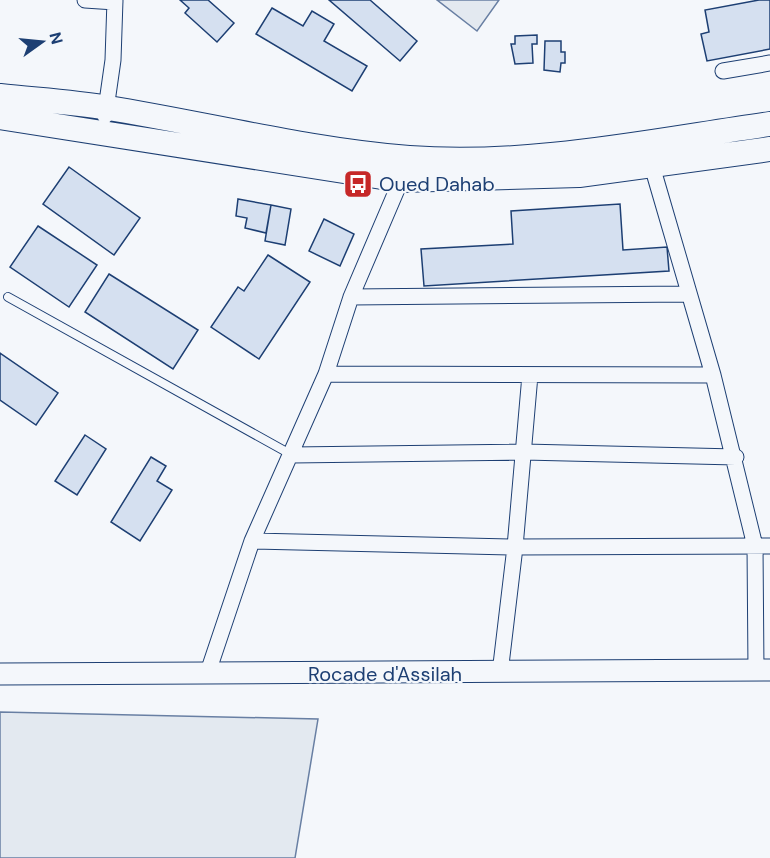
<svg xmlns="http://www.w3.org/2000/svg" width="770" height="858" viewBox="0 0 770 858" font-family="'DM Sans',sans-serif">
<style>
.green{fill:#e3e9f0;stroke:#687fa3;stroke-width:1.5}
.building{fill:#d5e0f0;stroke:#1d3f73;stroke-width:1.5}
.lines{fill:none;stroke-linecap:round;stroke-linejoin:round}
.lane-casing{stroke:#1d3f73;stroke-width:10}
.street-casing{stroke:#1d3f73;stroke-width:17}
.secondary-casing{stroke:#1d3f73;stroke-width:23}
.primary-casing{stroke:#1d3f73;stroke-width:26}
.lane{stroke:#f4f7fb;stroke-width:8}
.street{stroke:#f4f7fb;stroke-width:15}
.secondary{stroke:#f4f7fb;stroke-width:21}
.primary{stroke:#f4f7fb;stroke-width:24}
.labels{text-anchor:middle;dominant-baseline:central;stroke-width:4.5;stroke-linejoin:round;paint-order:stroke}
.poi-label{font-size:20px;fill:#1d3f73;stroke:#f4f7fb;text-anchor:start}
.street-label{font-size:20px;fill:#1d3f73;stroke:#f4f7fb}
</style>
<rect width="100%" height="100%" fill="#f4f7fb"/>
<!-- green -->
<path class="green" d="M437 0H499L477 31Z
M0 712 318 719 295 858H0Z"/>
<!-- building -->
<path class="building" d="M180 0H208L234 23 217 42 185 13 189 8Z
M329 0H370L417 41 400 61Z
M759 0H770V49L707 61 701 34 709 32 705 10Z
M272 8 303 26 312 11 334 24 324 41 367 66 352 91 256 34Z
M537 35V44H532L533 63 515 64 511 44H515V36Z
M545 41H561V52H565V63H561L560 72 544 70Z
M69 167 140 218 114 255 43 204Z
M238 199 271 205 266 233 245 228 247 218 236 216Z
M620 204 623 250 667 247 669 271 424 286 421 249 513 244 511 211Z
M271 205 291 209 285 245 265 241Z
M324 219 354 234 340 266 309 251Z
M38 226 97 265 69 307 10 267Z
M268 255 310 282 259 359 211 327 238 287 244 291Z
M109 274 198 330 173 369 85 312Z
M0 353 58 393 36 425 0 400Z
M85 435 106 449 77 495 55 481Z
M151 457 166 466 157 481 172 490 140 541 111 522Z"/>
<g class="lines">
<!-- lane casing -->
<g class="lane-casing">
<path id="lane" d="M8 297 292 455"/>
</g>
<!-- street casing -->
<g class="street-casing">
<path id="street" d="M85 0 115 2
M723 71 770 63
M105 116 113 60 115 0
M652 166 713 375 755 546 756 671
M351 297 688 294
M326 374 713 375
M292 455 524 452 736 457
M252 541 515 547 770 546
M500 673 515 547 530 375
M207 675 252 541 326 374 351 297 404 173"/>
</g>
<!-- secondary casing -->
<g class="secondary-casing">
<path id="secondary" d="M0 674 770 670"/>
</g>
<!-- primary casing -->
<g class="primary-casing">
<path id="primary" d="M0 96C36 100 73 102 108 108 208 124 307 150 409 158 530 167 651 141 770 124
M0 117 401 180 579 175 770 149"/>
</g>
<!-- lane -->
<use href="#lane" class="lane"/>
<!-- street -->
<use href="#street" class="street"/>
<!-- secondary -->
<use href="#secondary" class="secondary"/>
<!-- primary -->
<use href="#primary" class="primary"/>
</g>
<!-- icons -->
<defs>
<g id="bus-square" transform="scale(1.5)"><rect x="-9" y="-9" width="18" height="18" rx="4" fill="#c62828" stroke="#f4f7fb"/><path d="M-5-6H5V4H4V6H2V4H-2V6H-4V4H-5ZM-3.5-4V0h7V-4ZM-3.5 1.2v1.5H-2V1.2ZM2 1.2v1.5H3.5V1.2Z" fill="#fff"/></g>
</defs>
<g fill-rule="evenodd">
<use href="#bus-square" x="358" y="184"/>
</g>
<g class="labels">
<!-- poi labels -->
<g class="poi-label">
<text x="379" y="184">Oued Dahab</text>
</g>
<!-- street labels -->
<g class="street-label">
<text x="385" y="674">Rocade d'Assilah</text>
</g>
</g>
<!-- north arrow -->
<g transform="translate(42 42) rotate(75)" stroke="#f4f7fb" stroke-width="4.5" paint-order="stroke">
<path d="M0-4.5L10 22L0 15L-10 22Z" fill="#1d3f73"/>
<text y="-9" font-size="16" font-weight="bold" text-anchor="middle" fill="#1d3f73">N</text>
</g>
</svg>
